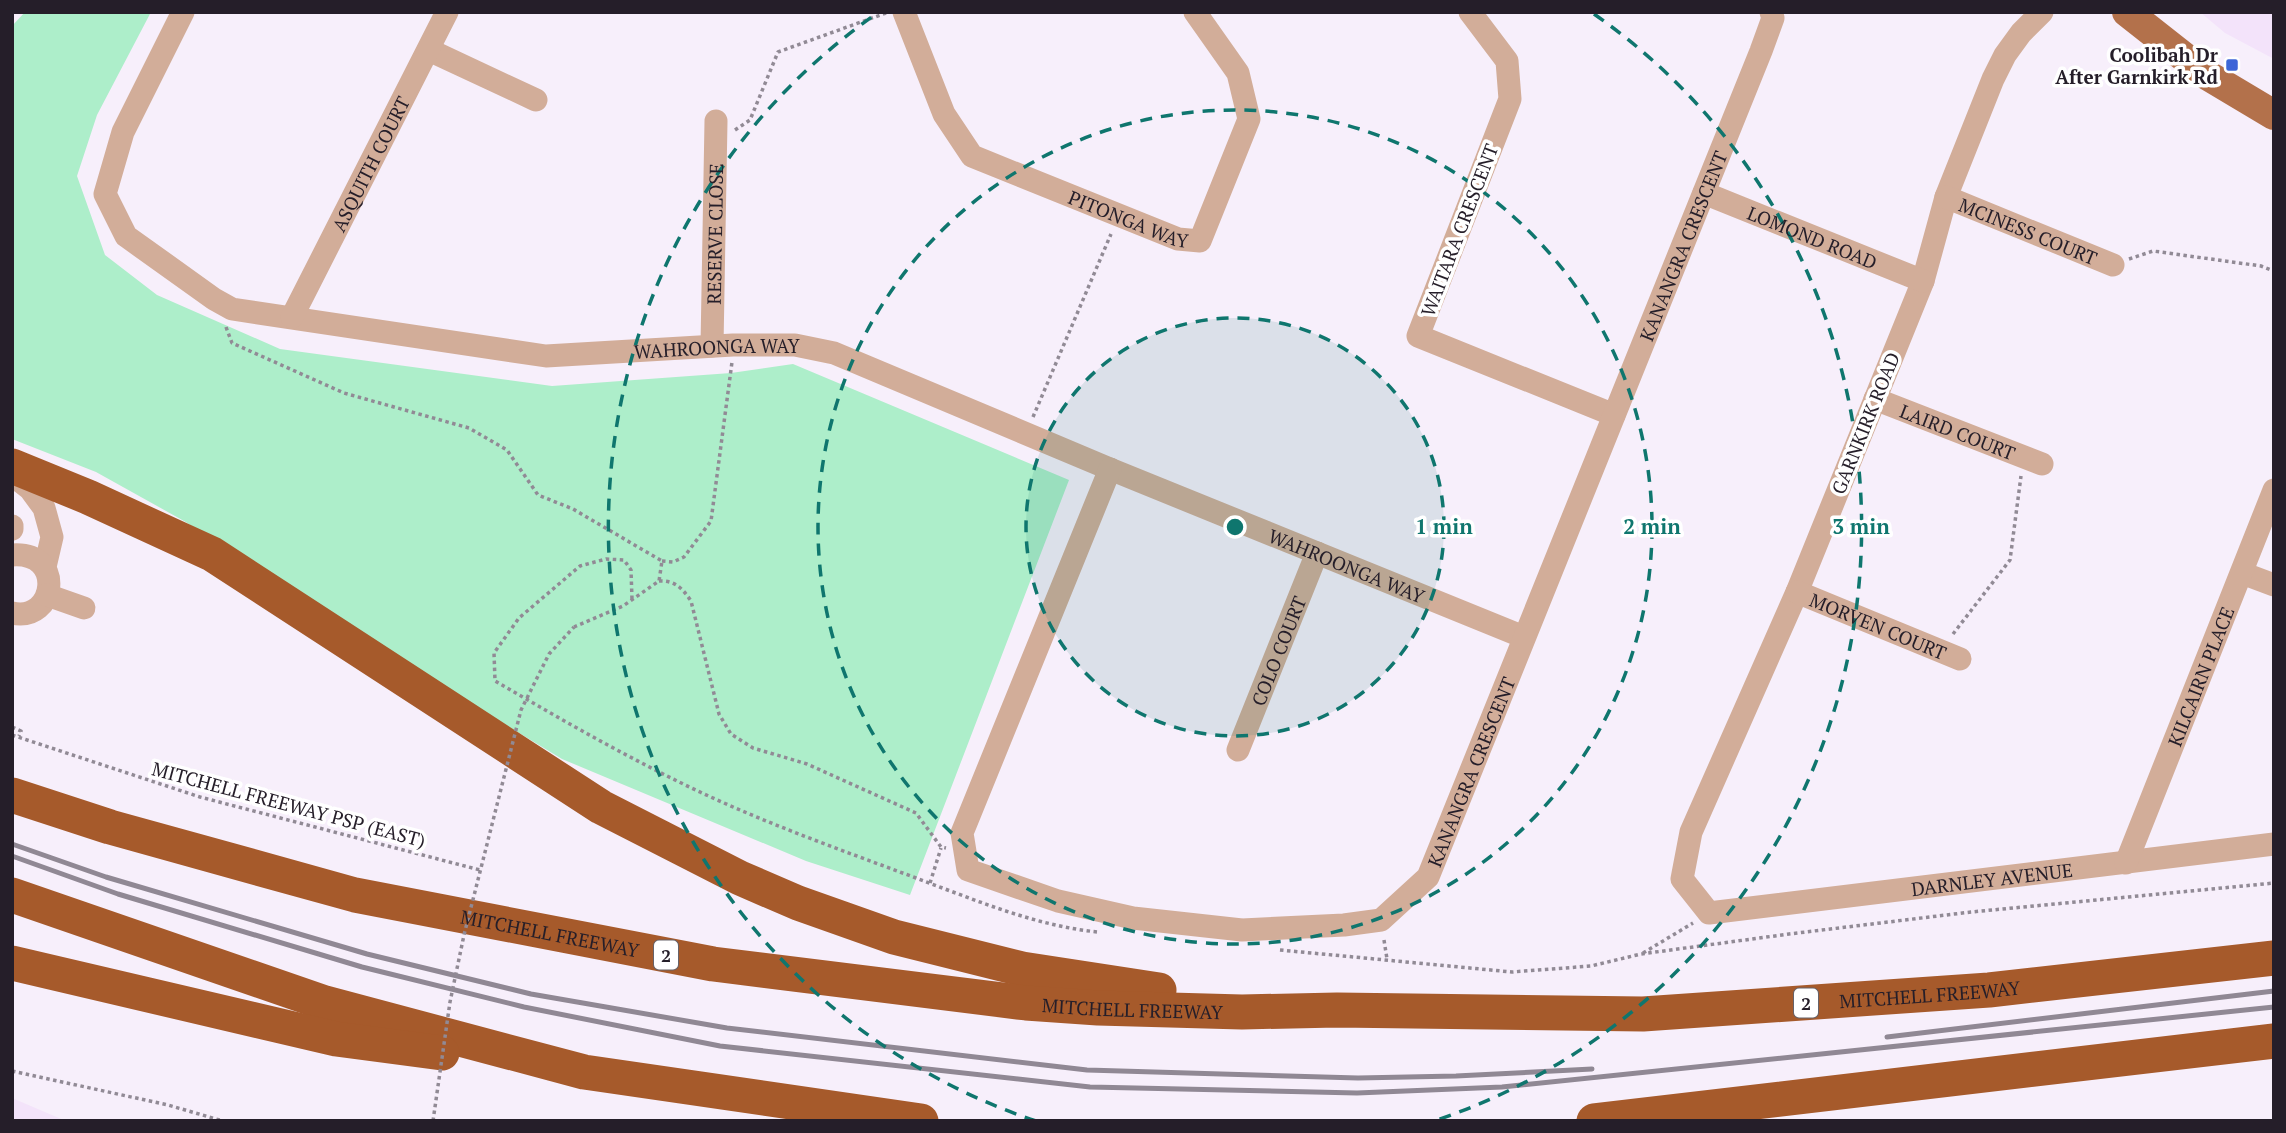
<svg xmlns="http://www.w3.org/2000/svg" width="2286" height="1133" viewBox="0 0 2286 1133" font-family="'PT Serif',serif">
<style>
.built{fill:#f3e3fa}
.green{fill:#adeeca}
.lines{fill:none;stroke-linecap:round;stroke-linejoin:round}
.path{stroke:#918a95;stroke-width:3.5;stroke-dasharray:3.5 3.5;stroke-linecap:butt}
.minor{stroke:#d2ad99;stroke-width:23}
.major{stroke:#b3714b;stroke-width:30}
.highway{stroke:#a65a2b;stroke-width:35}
.rail{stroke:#908894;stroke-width:5}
.path-bridge{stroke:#918a95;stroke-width:3.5;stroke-dasharray:3.5 3.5;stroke-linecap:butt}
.ring{fill:none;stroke:#0f766e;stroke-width:3.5;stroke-dasharray:12 9}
.poi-dot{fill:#3d66d7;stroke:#fff;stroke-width:2.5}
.labels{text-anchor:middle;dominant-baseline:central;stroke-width:7;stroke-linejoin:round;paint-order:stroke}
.shield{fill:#fff;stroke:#666269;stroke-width:2}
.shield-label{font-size:18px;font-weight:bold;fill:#251e29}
.poi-label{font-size:19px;font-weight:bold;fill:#251e29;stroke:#fff;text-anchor:end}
.street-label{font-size:19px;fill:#251e29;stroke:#fff}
.centre{fill:#0f766e;stroke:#fff;stroke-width:3.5}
.ring-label{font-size:21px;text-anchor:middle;font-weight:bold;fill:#0f766e;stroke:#fff;stroke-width:7;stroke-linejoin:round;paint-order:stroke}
</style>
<rect width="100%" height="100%" fill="#f7effb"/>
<!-- built -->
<path class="built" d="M2200 12H2274V59L2225 33Z
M12 1098 66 1121H12Z"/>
<!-- green -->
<path class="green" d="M25 12H151L97 115 77 176 105 255 157 295 280 349 552 386 731 373 793 364 1069 480 910 895 806 861 562 759 471 704 184 521 96 472 12 439V26Z"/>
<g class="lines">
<!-- path -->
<path class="path" d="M735 130 750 120 778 52 886 13
M2129 259 2153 251 2261 266 2274 271
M226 327 232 343 344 393 469 428 507 450 538 495 573 509 662 561 659 581 623 606 574 627
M1033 417 1111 234
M662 561 673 562 684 557 711 521 732 362
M659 581C675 580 683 589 691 601L719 714 731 734 753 748 807 764 916 813 941 847 946 848
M632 599 631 570 624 560 606 559 580 566 519 618 494 653 495 681C562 720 630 759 700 792 770 825 844 851 916 878 975 900 1036 926 1098 932
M1953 634 2010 560 2021 476
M12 727 21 731 19 736
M12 735 200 797 480 870
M930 883 941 848
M1384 940 1387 959
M1280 950 1512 972 1591 966 1641 954 1789 934 1971 912 2274 883
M1643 953 1693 923
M12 1071 168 1105 223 1121"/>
<!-- minor -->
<g class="minor">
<path id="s1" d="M183 12 123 132 105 194 126 236 214 299 232 309 546 356 733 345H795L834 353 1110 469 1524 637"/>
<path id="s2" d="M904 12 944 114 972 156 1178 239 1200 241 1249 119 1238 73 1195 12"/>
<path d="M1470 12 1507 61 1510 99 1418 336 1614 415"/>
<path id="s3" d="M2042 12 2021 33 2005 55 1993 79 1946 197 1923 281 1797 592 1691 832 1682 879 1709 913 2274 844"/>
<path d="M429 50 536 100"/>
<path id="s4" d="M1704 193 1923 281"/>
<path id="s5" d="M1946 197 2113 265"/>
<path id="s6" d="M292 317 447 12"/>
<path id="s7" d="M712 346 716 121"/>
<path id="s8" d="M1875 399 2042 464"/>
<path id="s9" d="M1110 469 962 833 968 870 1058 901 1133 918 1242 930 1344 925 1381 920 1428 877 1761 51 1773 18 1771 12"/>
<path d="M12 475 30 489 44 508 52 537 45 567"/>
<path d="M12 526V529"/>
<path d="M12 555C66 551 56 623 12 613"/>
<path d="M2242 573 2274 585"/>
<path id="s10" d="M1797 592 1960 659"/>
<path d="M47 595 84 608"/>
<path id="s11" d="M1238 750 1317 553"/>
<path id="s12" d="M2126 863 2274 490"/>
</g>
<!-- major -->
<path class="major" d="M2127 12 2207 75 2274 115"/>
<!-- highway -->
<g class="highway">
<path d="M12 466 88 497 212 554 601 807 740 878 798 903 894 937 1022 969 1159 990"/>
<path id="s13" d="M12 795 110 827 355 895 713 964 1026 1003 1098 1008 1242 1012 1337 1010 1643 1014 1989 990 2274 958"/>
<path d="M12 895 325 1003 584 1072 921 1121"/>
<path d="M12 963 336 1039 442 1053"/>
<path d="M1594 1121 2274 1041"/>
</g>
<!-- rail -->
<path class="rail" d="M12 844 106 877 367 954 531 994 727 1028 1087 1070 1358 1078 1456 1076 1592 1069
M12 856 118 894 362 967 524 1007 720 1046 1090 1087 1357 1093 1502 1087 2274 1007
M1887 1037 2274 991"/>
<!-- path-bridge -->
<path class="path-bridge" d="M433 1121 450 1002 464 935 521 710 549 654 574 627"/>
</g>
<!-- distance rings -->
<circle cx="1235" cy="527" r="209" fill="#0f766e" fill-opacity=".12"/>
<g class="ring">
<circle cx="1235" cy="527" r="209"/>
<circle cx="1235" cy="527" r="417"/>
<path d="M1036 1121A626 626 0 0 1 876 14M1594 14A626 626 0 0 1 1434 1121"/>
</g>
<!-- markers -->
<rect class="poi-dot" x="2225" y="58" width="14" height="14" rx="3.5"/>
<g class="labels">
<!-- shield labels -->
<g class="shield">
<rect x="654" y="940.5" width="24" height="29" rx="5"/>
<rect x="1794" y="988.5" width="24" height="29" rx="5"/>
</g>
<g class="shield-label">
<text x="666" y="955">2</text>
<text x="1806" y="1003">2</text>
</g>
<!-- poi labels -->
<g class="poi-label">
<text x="2218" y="54">Coolibah Dr<tspan x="2218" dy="22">After Garnkirk Rd</tspan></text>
</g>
<!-- street labels -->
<g class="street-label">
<text stroke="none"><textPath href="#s6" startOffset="172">ASQUITH COURT</textPath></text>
<text stroke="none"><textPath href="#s2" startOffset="329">PITONGA WAY</textPath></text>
<text transform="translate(1459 230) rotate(-69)">WAITARA CRESCENT</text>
<text stroke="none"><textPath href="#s5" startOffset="89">MCINESS COURT</textPath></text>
<text stroke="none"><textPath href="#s7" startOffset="112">RESERVE CLOSE</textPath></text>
<text stroke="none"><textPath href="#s4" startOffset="117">LOMOND ROAD</textPath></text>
<text stroke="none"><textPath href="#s9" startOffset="1596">KANANGRA CRESCENT</textPath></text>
<text stroke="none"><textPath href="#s1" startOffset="863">WAHROONGA WAY</textPath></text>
<text transform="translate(1865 423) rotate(-68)">GARNKIRK ROAD</text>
<text stroke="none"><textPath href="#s8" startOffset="89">LAIRD COURT</textPath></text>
<text stroke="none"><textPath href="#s1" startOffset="1536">WAHROONGA WAY</textPath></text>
<text stroke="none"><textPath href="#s10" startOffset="88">MORVEN COURT</textPath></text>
<text stroke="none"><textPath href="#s11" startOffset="107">COLO COURT</textPath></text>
<text stroke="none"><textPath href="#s12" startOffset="201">KILCAIRN PLACE</textPath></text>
<text stroke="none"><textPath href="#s9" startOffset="1029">KANANGRA CRESCENT</textPath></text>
<text transform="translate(289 804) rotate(15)">MITCHELL FREEWAY PSP (EAST)</text>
<text stroke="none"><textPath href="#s3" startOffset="1272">DARNLEY AVENUE</textPath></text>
<text stroke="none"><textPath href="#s13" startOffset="556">MITCHELL FREEWAY</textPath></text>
<text stroke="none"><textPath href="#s13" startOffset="1942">MITCHELL FREEWAY</textPath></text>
<text stroke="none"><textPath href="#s13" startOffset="1144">MITCHELL FREEWAY</textPath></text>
</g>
</g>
<circle cx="1235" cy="527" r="10" class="centre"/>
<g class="ring-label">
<text x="1444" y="534">1 min</text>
<text x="1652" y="534">2 min</text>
<text x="1861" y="534">3 min</text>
</g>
<!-- border -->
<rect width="2286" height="1133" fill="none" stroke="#251e29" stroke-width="28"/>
</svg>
